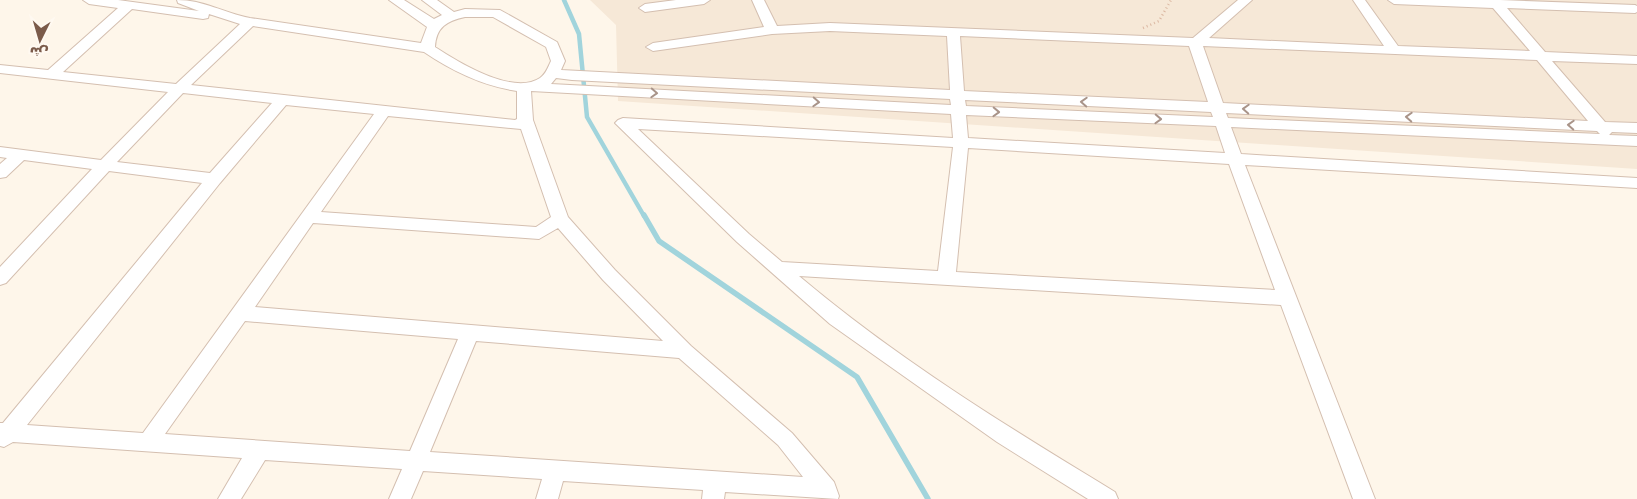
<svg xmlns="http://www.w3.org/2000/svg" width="1637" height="499" viewBox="0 0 1637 499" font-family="'DejaVu Sans',Vazirmatn,sans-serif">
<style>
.residential{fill:#f6e8d7}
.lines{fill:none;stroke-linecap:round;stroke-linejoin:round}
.stream-far1{stroke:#a1d4dc;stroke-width:4.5}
.stream{stroke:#a1d4dc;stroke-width:5.5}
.street-casing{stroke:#d4bfb0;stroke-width:2}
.path{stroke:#dbb7a1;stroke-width:2.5;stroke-dasharray:1 3;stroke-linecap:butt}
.street{fill:#fff;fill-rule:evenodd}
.oneway{stroke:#a99489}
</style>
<rect width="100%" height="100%" fill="#fef6ea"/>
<!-- residential -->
<path class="residential" d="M590 0H1637V169L618 101 616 25Z"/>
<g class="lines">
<!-- stream-far1 -->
<path class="stream-far1" d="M564 0 579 34 587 117 644 216"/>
<!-- stream -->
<path class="stream" d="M644 215 659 241 857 377 928 499"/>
<!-- street casing -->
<g class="street-casing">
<path id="street" d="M83 0H118L199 11 178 3 177 0C204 0 224 13 250 18L421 43 427 27 389 0H404L434 19 442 15 422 0H437L454 12 465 9 500 10 557 42 565 61 561 70 950 90 947 36 830 31 772 34 653 51 646 47 653 43 764 27 752 0H764L777 26 830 23 1193 38 1238 0H1252L1209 38 1384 46 1353 0H1365L1398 46 1530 51 1493 8 1394 4 1388 0H1500L1635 5 1637 6V12L1635 13 1507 8 1545 52 1637 56V64L1552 61 1605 122 1637 123V133L1612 132 1609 135 1637 136V146L1231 127 1241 154 1637 178V188L1245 165 1375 499H1353L1281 305 799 276C896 358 1006 426 1115 492L1118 499H1088L997 442 830 324 737 242 615 123 618 120 623 118 953 138 951 114 531 91 533 120 568 217 615 270 691 346 792 433 834 482 839 496 838 499 725 492 724 499H702L703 490 563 481 558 499H536L542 479 423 471 411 499H389L402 469 265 460 241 499H218L242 458 13 442 4 447 0 446V423H3L202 183 109 171 6 283 0 285V267L92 169 24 160 6 177 0 178V164L7 158 0 157V147L101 160 168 92 0 73V65L48 70 118 8 89 4ZM132 9 203 19 208 18 209 14 240 24 176 84 63 72ZM465 17H493L546 47 551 61C548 67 546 74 540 78 513 96 458 62 435 47 436 27 447 21 465 17ZM253 26 424 52C452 71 483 86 517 91V119L515 120 191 85ZM960 36 1189 46 1208 102 964 91ZM1203 46 1537 60 1588 121 1223 103ZM556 78 572 80 950 99 951 105 551 84ZM183 93 272 103 210 173 117 162ZM965 100 1211 112 1213 117 966 106ZM286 105 374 114 143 433 27 425 220 183ZM1226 113 1597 131 1600 134 1228 118ZM966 115 1216 126 1225 153 968 138ZM388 116 521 129 551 217 536 227 321 212ZM638 129 953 147 938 271 782 262 749 234ZM968 148 1229 164 1275 290 956 272ZM313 223 539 239 558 228 603 280 663 341 255 307ZM245 321 458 339 410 451 165 434ZM476 341 679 358 778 445 803 477 430 452Z
M676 0H710L704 4 645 12 639 8 645 4Z"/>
</g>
<!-- path -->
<path class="path" d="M1143 28 1159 21 1171 0"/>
<!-- street -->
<use href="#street" class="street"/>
</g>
<!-- one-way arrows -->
<defs><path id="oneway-chevron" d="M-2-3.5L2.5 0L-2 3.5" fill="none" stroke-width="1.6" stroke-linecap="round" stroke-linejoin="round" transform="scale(1.25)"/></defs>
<g class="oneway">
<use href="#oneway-chevron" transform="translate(654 93) rotate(3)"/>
<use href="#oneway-chevron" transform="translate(816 102) rotate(3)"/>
<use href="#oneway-chevron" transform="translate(1084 102) rotate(-177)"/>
<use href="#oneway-chevron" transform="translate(1246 109) rotate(-177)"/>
<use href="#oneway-chevron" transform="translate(996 112) rotate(2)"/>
<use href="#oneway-chevron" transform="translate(1409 117) rotate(-177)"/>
<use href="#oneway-chevron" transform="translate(1158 119) rotate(2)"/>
<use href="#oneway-chevron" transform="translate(1571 125) rotate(-177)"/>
</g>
<!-- north arrow -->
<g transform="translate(40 40) rotate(185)" stroke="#fff9f1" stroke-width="4" paint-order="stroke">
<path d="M0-4L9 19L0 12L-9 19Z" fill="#7b5b4a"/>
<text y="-8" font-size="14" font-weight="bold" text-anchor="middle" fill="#7b5b4a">ش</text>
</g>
</svg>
